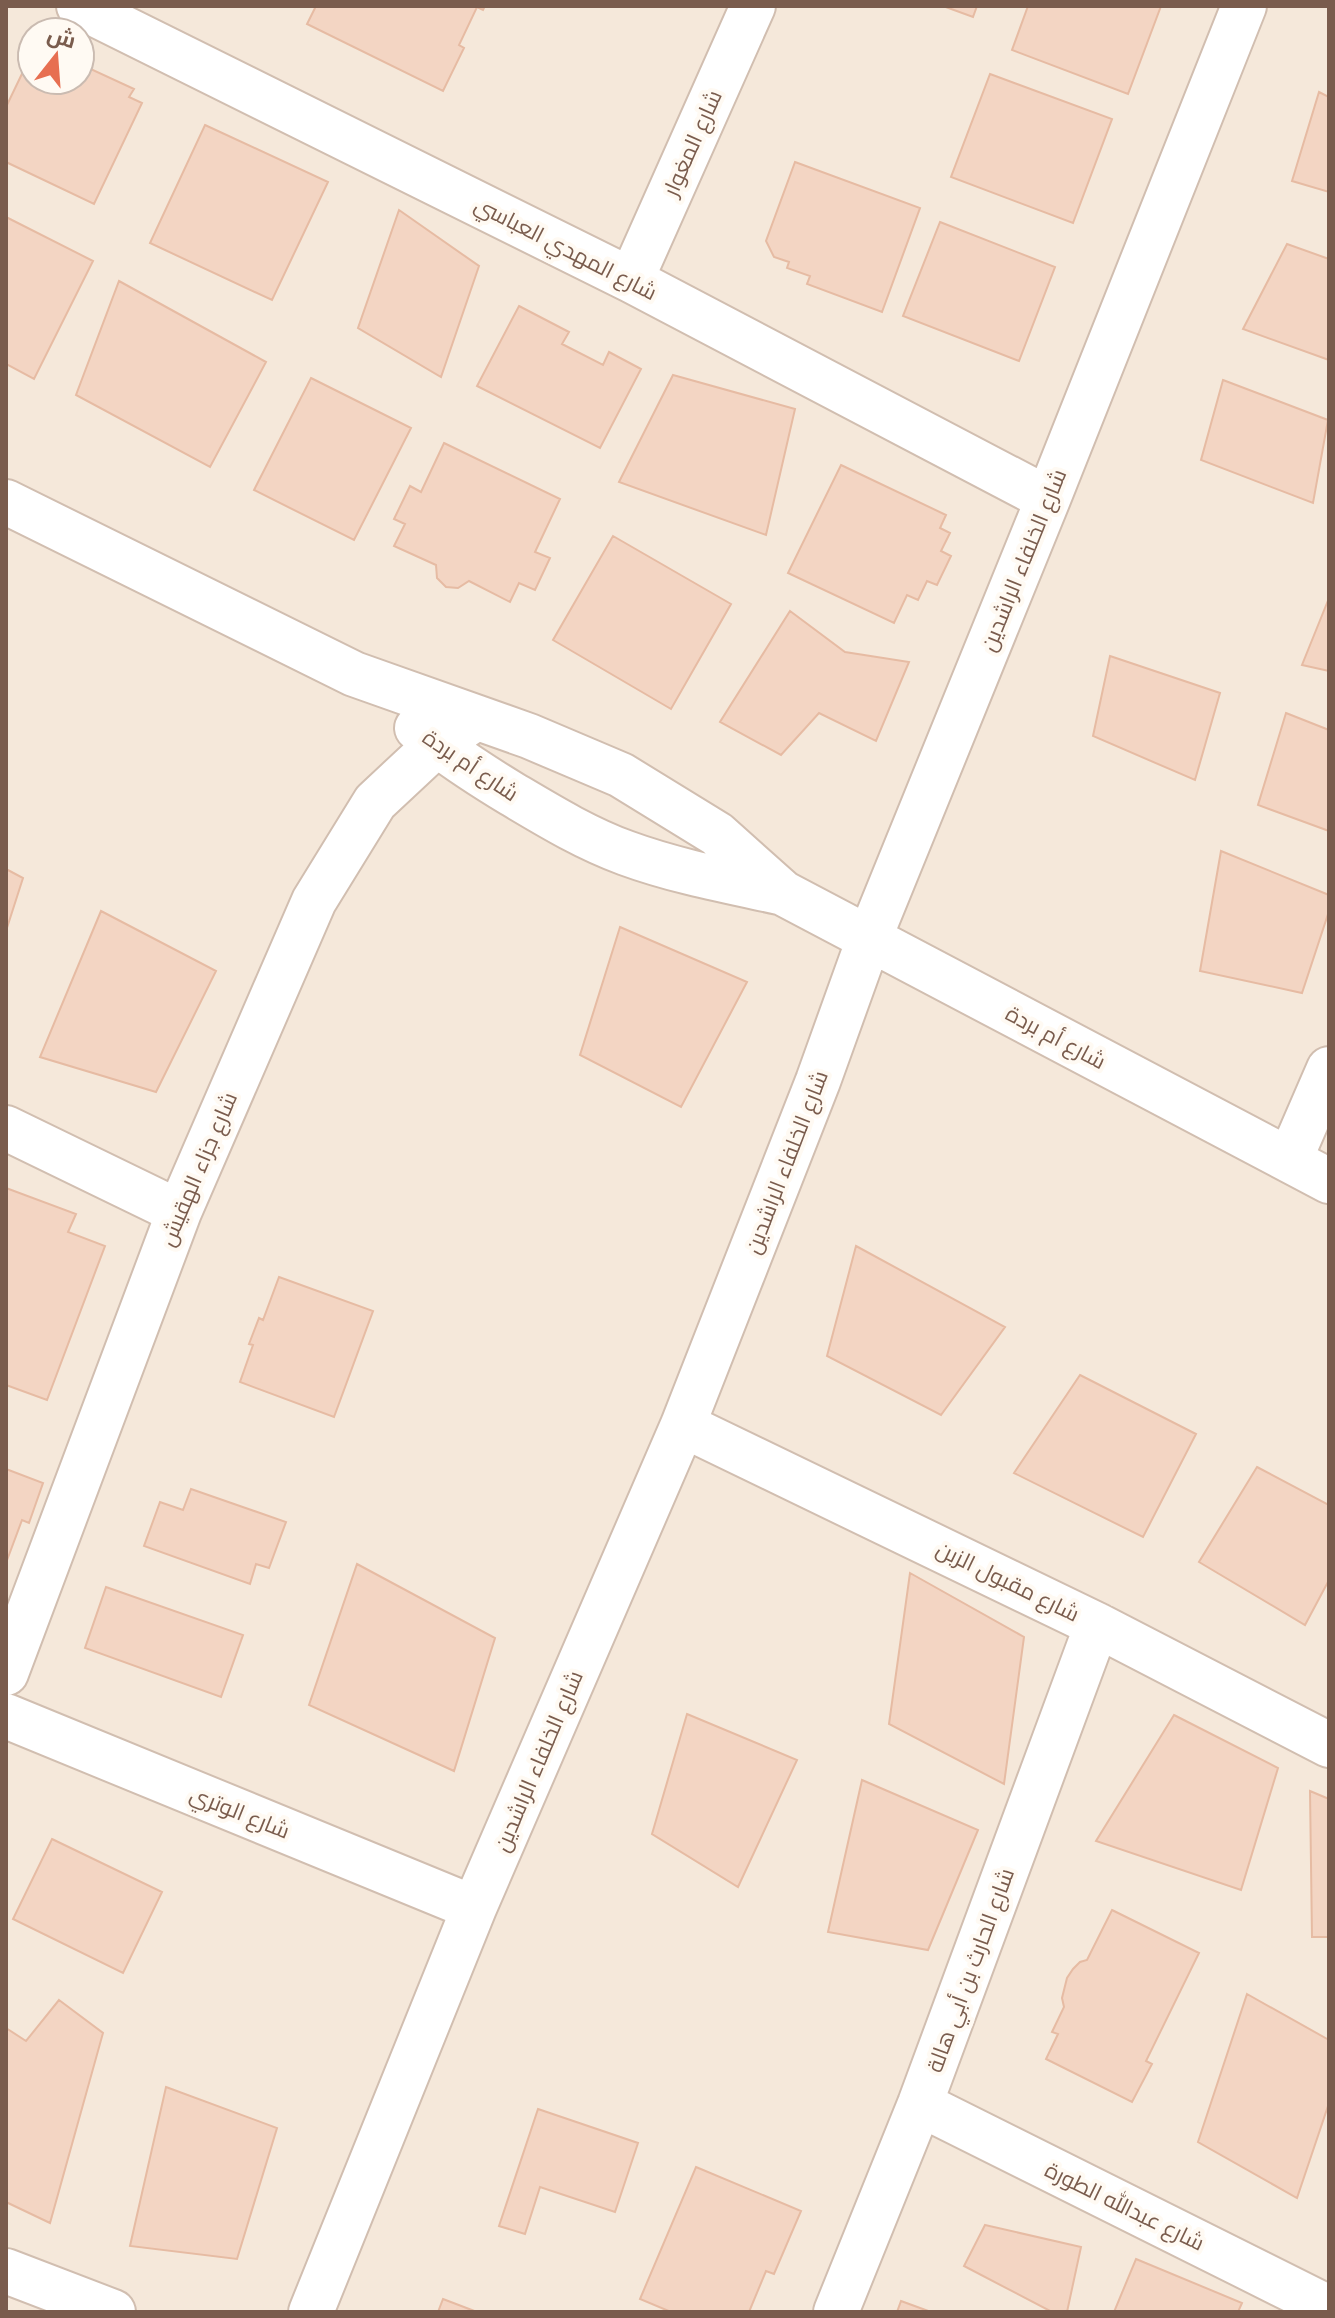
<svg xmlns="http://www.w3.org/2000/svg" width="1335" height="2318" viewBox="0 0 1335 2318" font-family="'Space Grotesk',Cairo,sans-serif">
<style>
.residential{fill:#f5e8da;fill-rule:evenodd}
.building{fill:#f3d5c3;stroke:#e6bba3;stroke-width:2}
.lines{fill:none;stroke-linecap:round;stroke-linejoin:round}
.minor-casing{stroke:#d1beb0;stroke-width:48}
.minor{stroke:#fff;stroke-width:44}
.labels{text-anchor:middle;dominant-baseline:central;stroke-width:8;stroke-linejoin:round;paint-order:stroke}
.street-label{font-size:22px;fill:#7a5c4d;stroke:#fffaf3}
</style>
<rect width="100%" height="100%" fill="#fdf6ec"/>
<!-- residential -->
<path class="residential" d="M6 6H1329V2312H6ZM32 32H80V80H32Z"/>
<!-- building -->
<path class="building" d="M316 6H485L483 10 477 7 459 45 464 48 443 91 307 24Z
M943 6H977L973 17Z
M1028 6H1161L1128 94 1012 50Z
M32 53V80H80V64L134 89 129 97 142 103 94 204 6 162V107Z
M990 74 1112 119 1073 223 951 177Z
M1319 92 1329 97V192L1292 181Z
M205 125 328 182 272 300 150 243Z
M795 162 920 208 882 312 807 284 810 276 787 268 789 262 774 257 766 241Z
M399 210 479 266 441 377 358 328Z
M6 217 93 261 34 379 6 364Z
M940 222 1055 267 1019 361 903 316Z
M1287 244 1329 259V360L1243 329Z
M119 281 266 362 210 467 76 395Z
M519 306 569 332 562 344 603 365 609 352 641 369 600 448 477 386Z
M673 375 795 409 766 535 619 482Z
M311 378 411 428 354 540 254 490Z
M1223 380 1328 420 1313 503 1201 460Z
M444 443 560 499 535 552 550 558 535 590 519 583 510 602 469 581 458 588 446 587 437 578 436 565 394 546 405 524 394 519 410 486 421 492Z
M841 465 946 515 940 528 950 533 941 551 951 556 937 585 927 581 918 600 907 595 894 623 788 573Z
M613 536 731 604 671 709 553 640Z
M1329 598V671L1302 665Z
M790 611 845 652 909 662 876 741 819 713 781 755 720 722Z
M1110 656 1220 693 1195 780 1093 736Z
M1286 713 1329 730V831L1258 805Z
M1221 851 1329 895V911L1302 993 1200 971Z
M6 869 23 878 6 931Z
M101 911 216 971 156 1092 40 1057Z
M620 927 747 982 681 1107 580 1055Z
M6 1188 76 1214 68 1232 105 1246 47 1400 6 1385Z
M856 1246 1005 1327 941 1415 827 1356Z
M279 1277 373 1311 334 1417 240 1382 253 1345 249 1344 259 1318 263 1320Z
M1080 1375 1196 1434 1143 1537 1014 1473Z
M1257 1467 1329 1505V1580L1305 1625 1199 1562Z
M6 1469 43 1483 29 1523 22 1520 6 1563Z
M191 1489 286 1522 269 1568 256 1564 250 1584 144 1546 160 1502 183 1510Z
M357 1564 495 1638 454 1771 309 1705Z
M910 1573 1024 1637 1004 1784 889 1724Z
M106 1587 243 1635 221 1697 85 1648Z
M687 1714 797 1760 738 1887 652 1834Z
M1174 1715 1278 1768 1241 1890 1096 1841Z
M862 1780 978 1830 928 1950 828 1932Z
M1310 1791 1329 1799V1937H1312Z
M52 1839 162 1892 123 1973 13 1919Z
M1112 1910 1199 1953 1146 2061 1152 2064 1132 2102 1046 2059 1058 2034 1052 2032 1064 2007 1062 1998 1067 1978 1073 1969 1080 1962 1087 1960Z
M1247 1994 1329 2040V2103L1297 2198 1198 2142Z
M59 2000 103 2033 50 2223 6 2202V2028L26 2041Z
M166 2087 277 2128 237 2259 130 2246Z
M538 2109 638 2143 615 2212 540 2187 525 2234 499 2226Z
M696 2167 801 2211 774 2274 766 2271 749 2312H671L640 2299Z
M985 2225 1081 2247 1067 2312H1052L964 2266Z
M1136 2259 1242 2303 1238 2312H1114Z
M443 2299 477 2312H438Z
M901 2301 931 2312H897Z"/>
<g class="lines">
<!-- minor casing -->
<g class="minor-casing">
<path id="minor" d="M79 6 631 280 1048 499
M631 280 753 6
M6 502 354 674 529 736 621 775 717 834 783 893 1329 1181
M417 728C446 753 479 774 512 794 549 816 585 838 626 853 675 871 728 881 779 892
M6 1128 179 1212
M1290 1159 1329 1069
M683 1425 1097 1625 1329 1745
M6 1673 179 1212 314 901 375 802 436 745 476 718
M6 1716 474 1908
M920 2104 1329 2308
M6 2271 113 2312
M311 2312 474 1908 683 1425 818 1081 869 939 1048 499 1244 6
M836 2312 920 2104 1097 1625"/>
</g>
<!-- minor -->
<use href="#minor" class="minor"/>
</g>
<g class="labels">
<!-- street labels -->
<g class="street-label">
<text transform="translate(692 143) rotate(-66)">شارع المغوار</text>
<text transform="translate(566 248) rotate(27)">شارع المهدي العباسي</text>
<text transform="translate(1023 560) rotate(-68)">شارع الخلفاء الراشدين</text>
<text transform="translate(471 765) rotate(34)">شارع أم بردة</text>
<text transform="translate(1056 1037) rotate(28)">شارع أم بردة</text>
<text transform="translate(786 1162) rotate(-69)">شارع الخلفاء الراشدين</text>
<text transform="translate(198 1169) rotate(-67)">شارع جزاء الهقيش</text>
<text transform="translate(1008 1581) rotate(26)">شارع مقبول الزبن</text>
<text transform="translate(538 1761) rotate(-67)">شارع الخلفاء الراشدين</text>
<text transform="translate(240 1812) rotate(22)">شارع الوتري</text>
<text transform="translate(970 1970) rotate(-70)">شارع الحارث بن أبي هالة</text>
<text transform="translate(1125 2206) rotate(26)">شارع عبدالله الطورة</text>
</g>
</g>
<!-- border -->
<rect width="1335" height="2318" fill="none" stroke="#7a5c4d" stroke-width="16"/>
<!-- north arrow -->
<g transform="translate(56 56) rotate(17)"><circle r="38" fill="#fffaf3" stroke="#cabbb1" stroke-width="2"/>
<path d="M0-6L14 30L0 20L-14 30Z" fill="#e76f51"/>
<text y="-12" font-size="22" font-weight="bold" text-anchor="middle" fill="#7a5c4d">ش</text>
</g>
</svg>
